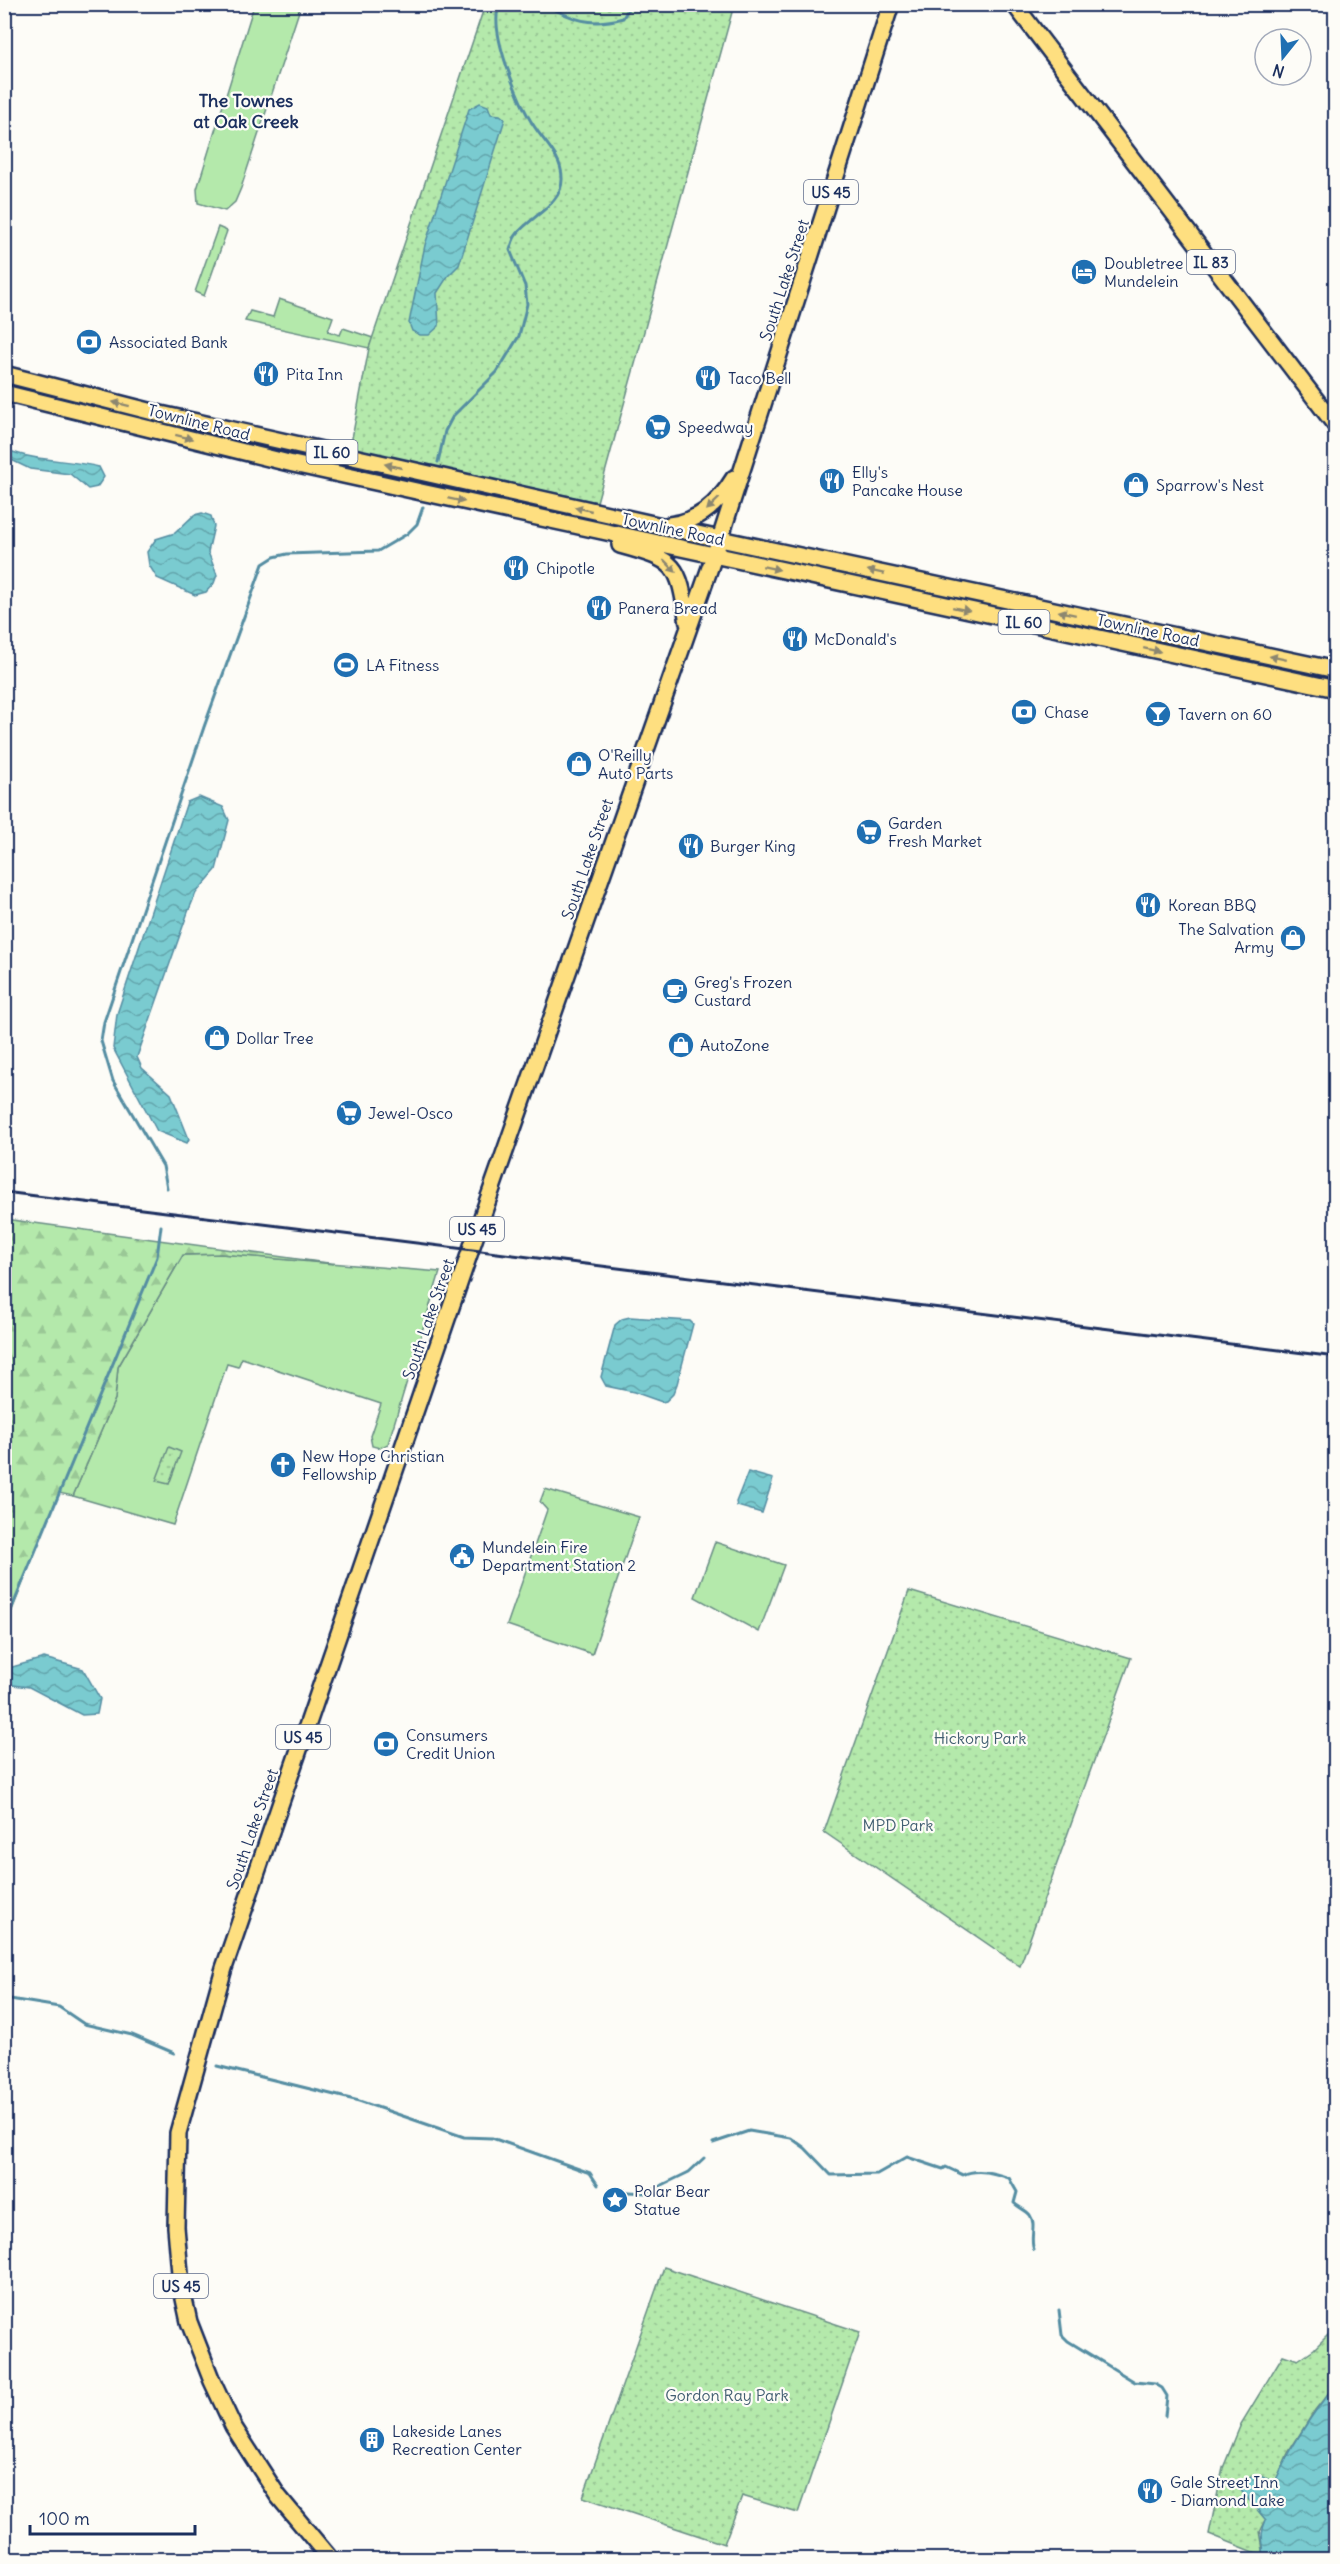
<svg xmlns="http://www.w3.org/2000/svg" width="1340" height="2564" viewBox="0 0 1340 2564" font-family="Delius,sans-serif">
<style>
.grass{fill:#b4e9ab;stroke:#688c84;stroke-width:1.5}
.forest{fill:url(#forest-firs);stroke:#688c84;stroke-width:1.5}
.park{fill:url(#park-dots);stroke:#688c84;stroke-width:1.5}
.water{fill:url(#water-waves);stroke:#548da2;stroke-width:1.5}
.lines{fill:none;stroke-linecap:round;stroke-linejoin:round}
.stream{stroke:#548da2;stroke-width:3}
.primary-casing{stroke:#1b2f5e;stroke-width:20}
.primary{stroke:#fedf80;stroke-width:15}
.rail{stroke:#1b2f5e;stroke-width:3}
.oneway{fill:#8c876f}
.labels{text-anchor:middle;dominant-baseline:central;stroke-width:4.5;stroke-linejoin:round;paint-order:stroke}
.shield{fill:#fdfcf7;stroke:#5f6c8c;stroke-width:1.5}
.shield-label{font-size:15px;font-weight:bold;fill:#1b2f5e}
.poi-label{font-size:16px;fill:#1b2f5e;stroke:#fdfcf7;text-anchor:start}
.street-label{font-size:16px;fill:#1b2f5e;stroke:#fdfcf7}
.park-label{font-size:16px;fill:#415e71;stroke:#fdfcf7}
.neighbourhood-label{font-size:18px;font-weight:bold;fill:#1b2f5e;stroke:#fdfcf7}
</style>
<defs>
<pattern id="forest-firs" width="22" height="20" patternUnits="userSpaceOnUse" patternTransform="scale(1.5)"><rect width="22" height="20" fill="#b4e9ab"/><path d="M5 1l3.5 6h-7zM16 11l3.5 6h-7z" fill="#9ac896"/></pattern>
<pattern id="park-dots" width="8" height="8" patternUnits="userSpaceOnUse" patternTransform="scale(1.5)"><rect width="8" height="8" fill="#b4e9ab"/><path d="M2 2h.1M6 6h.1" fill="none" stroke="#9ac896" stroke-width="1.8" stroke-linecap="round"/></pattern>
<pattern id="water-waves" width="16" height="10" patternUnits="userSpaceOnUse" patternTransform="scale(1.5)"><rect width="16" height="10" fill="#7acbd0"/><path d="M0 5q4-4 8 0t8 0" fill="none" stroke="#63a5ac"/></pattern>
</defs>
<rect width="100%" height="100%" fill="#fdfcf7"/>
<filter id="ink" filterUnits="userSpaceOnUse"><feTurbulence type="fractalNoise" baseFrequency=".0167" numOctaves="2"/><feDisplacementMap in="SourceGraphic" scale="12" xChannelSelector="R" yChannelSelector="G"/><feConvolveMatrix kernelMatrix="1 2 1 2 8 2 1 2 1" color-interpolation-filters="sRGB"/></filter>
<g filter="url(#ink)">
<!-- grass -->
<path class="grass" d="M254 5H301L241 188 235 202 225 211 198 203 197 189Z
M218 227 227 231 204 296 195 292Z
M279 299 333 317 328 331 340 335 343 328 373 338 369 348 245 321 250 311 273 317Z
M221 1254 440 1272 388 1444 380 1448 372 1446 370 1436 381 1404 242 1358 238 1367 227 1364 173 1525 73 1496 115 1399 118 1367 183 1255Z
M545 1489 639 1517 592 1654 507 1625 547 1510 540 1502Z
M715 1542 784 1565 759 1632 695 1597Z"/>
<!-- forest -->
<path class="forest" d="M5 1219 334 1264 221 1254 183 1255 118 1367 115 1399 73 1496 59 1493 5 1628Z"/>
<!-- park -->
<path class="park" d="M485 5H734L597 502 350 449 369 348Z
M169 1447 181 1452 169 1484 156 1481Z
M909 1591 1131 1658 1020 1966 824 1832Z
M664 2267 860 2332 798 2513 742 2496 724 2544 583 2497Z
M1335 2328V2385L1315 2410 1288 2453 1275 2483 1238 2487 1266 2520 1260 2532 1264 2556 1209 2534 1223 2468 1241 2424 1283 2355 1298 2360 1314 2349Z"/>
<!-- water -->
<path class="water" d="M480 103 488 106 491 114 500 115 505 119 459 265 448 276 437 293 439 326 429 335H420L412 331 409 323 425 245 469 109Z
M5 449C35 462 68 459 99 467L104 477 97 487 88 489 70 474 30 469 5 457Z
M202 513 211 516 214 526 208 552 217 575 214 583 206 592 195 595 157 578 149 565 147 552 156 539 175 533 194 515Z
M199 797 223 807 229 820 216 870 196 893 188 912 137 1057 142 1068 171 1094 189 1139 187 1143 157 1131 113 1048 117 1014 187 802Z
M630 1317 690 1321 693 1324 677 1384 673 1394 666 1401 662 1402 634 1392 606 1386 601 1377 615 1325 622 1319Z
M748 1472 773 1479 762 1513 737 1506 736 1502Z
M44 1658 83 1669 100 1699 97 1714 82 1715 29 1687 5 1684V1669Z
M1335 2385V2559H1262C1267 2544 1257 2540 1266 2520L1238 2487 1241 2482 1255 2474 1275 2482C1291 2446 1311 2415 1335 2385Z"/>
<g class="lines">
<!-- stream -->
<path class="stream" d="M544 4C573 20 591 27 623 18L631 4
M438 462 445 431 453 416 497 372 519 336 527 304 525 286 510 250C512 245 513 238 517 234 531 216 563 204 562 178 562 157 544 142 534 126 519 104 487 28 500 4
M167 1188 163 1166 113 1081 101 1041 104 1022 204 727 263 564 274 557 287 554 378 551 407 534 417 524 423 507
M4 1627 157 1257 161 1226
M4 1998 59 2007 84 2024 132 2035 174 2053
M217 2066 359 2101 464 2137 492 2138 590 2173 598 2185
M713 2143 749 2131 791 2138 805 2148 831 2175 877 2174 907 2157 943 2169 946 2167 963 2175C977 2168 994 2173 1009 2178L1017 2192 1014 2203C1019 2208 1026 2210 1030 2215 1037 2225 1029 2239 1034 2250
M613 2191 646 2193 689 2172 704 2158
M1059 2310 1062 2335 1068 2341 1135 2382 1155 2384 1162 2388 1167 2396 1165 2416"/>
<!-- primary casing -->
<g class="primary-casing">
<path id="primary" d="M1014 4 1336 426
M4 374 161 414 720 539 1336 670
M4 393 293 464 421 492 1336 689
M669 525C699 522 719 503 734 478
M620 545C679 561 678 564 688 623
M331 2560 278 2496 233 2426 212 2381 189 2322 181 2285 176 2227 178 2133 224 1968 483 1214 720 539 891 4"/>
</g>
<!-- primary -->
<use href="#primary" class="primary"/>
<!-- rail -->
<path class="rail" d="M4 1192 1336 1357"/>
</g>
<!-- one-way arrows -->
<defs><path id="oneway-solid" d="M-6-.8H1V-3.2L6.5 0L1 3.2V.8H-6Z" transform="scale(1.5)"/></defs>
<g class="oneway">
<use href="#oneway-solid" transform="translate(121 404) rotate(-166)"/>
<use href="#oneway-solid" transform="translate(184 437) rotate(14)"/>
<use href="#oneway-solid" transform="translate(393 466) rotate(-167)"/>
<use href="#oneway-solid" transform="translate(456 500) rotate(12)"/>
<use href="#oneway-solid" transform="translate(713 504) rotate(136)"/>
<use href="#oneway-solid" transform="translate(583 509) rotate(-167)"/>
<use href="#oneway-solid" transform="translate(670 566) rotate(45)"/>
<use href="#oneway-solid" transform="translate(771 568) rotate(12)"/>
<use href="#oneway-solid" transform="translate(876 572) rotate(-168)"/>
<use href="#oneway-solid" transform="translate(961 609) rotate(12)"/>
<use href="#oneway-solid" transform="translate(1067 613) rotate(-168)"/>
<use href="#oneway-solid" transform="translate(1152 650) rotate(12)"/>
<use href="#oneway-solid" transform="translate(1278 658) rotate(-168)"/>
</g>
</g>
<!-- icons -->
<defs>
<g id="hotel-disc" transform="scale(1.35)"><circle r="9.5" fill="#1f6fb2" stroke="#fdfcf7"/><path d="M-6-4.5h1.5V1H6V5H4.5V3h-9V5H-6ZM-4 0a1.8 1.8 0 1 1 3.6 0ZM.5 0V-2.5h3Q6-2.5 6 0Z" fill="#fff"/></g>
<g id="bank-disc" transform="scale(1.35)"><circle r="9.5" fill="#1f6fb2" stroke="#fdfcf7"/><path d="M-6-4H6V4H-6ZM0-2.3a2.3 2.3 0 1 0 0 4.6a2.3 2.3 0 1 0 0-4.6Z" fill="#fff"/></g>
<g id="restaurant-disc" transform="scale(1.35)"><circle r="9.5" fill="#1f6fb2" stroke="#fdfcf7"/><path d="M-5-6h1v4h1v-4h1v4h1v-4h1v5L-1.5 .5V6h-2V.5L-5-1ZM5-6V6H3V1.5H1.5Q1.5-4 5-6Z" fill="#fff"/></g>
<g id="supermarket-disc" transform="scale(1.35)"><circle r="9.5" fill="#1f6fb2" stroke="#fdfcf7"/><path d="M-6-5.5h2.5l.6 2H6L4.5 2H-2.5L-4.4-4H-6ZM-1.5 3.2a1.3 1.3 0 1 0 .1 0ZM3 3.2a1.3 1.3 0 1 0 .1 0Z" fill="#fff"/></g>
<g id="shop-disc" transform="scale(1.35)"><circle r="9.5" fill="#1f6fb2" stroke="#fdfcf7"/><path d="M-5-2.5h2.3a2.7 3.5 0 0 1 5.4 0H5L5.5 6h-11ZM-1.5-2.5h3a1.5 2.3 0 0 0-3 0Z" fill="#fff"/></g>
<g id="stadium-disc" transform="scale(1.35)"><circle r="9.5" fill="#1f6fb2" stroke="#fdfcf7"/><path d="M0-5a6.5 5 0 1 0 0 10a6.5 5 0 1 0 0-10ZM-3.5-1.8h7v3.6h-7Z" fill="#fff"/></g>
<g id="bar-disc" transform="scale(1.35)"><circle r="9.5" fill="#1f6fb2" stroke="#fdfcf7"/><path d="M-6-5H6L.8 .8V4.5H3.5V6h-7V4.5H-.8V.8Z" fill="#fff"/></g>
<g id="cafe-disc" transform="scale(1.35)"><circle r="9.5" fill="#1f6fb2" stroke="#fdfcf7"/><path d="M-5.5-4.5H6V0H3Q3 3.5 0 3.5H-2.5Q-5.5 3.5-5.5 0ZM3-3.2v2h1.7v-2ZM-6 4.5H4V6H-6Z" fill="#fff"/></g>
<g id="church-disc" transform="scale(1.35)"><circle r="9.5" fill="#1f6fb2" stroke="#fdfcf7"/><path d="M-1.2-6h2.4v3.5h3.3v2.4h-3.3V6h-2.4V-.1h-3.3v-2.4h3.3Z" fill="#fff"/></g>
<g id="civic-disc" transform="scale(1.35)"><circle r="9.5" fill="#1f6fb2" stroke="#fdfcf7"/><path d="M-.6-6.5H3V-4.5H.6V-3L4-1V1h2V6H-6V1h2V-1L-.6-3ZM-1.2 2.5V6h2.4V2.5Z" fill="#fff"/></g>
<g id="sight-disc" transform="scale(1.35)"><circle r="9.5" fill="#1f6fb2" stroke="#fdfcf7"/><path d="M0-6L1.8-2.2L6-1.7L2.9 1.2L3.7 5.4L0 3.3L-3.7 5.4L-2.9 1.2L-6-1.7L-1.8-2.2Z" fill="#fff"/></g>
<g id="building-disc" transform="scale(1.35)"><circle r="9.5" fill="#1f6fb2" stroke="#fdfcf7"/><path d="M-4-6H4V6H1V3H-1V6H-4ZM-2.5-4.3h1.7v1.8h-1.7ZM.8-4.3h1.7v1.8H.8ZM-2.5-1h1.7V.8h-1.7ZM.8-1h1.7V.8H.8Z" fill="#fff"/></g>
</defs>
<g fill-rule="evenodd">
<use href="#hotel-disc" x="1084" y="272"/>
<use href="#bank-disc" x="89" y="342"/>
<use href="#restaurant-disc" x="266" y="374"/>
<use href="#restaurant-disc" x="708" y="378"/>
<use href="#supermarket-disc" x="658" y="427"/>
<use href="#restaurant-disc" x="832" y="481"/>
<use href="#shop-disc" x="1136" y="485"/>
<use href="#restaurant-disc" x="516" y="568"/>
<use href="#restaurant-disc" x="599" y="608"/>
<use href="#restaurant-disc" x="795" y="639"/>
<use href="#stadium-disc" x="346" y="665"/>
<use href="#bank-disc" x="1024" y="712"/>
<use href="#bar-disc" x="1158" y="714"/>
<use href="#shop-disc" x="579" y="764"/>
<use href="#supermarket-disc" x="869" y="832"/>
<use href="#restaurant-disc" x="691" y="846"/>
<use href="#restaurant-disc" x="1148" y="905"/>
<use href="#shop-disc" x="1293" y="938"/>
<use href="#cafe-disc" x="675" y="991"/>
<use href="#shop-disc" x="217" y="1038"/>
<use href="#shop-disc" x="681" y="1045"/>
<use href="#supermarket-disc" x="349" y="1113"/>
<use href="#church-disc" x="283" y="1465"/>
<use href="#civic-disc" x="462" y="1556"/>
<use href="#bank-disc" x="386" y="1744"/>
<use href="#sight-disc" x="615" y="2200"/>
<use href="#building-disc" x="372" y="2440"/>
<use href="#restaurant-disc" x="1150" y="2491"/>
</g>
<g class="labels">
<!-- shield labels -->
<g class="shield">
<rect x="804" y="180" width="54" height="24" rx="4.5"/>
<rect x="1187" y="250" width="48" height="24" rx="4.5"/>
<rect x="306.5" y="440" width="51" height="24" rx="4.5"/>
<rect x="998.5" y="610" width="51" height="24" rx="4.5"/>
<rect x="450" y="1217" width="54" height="24" rx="4.5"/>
<rect x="276" y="1725" width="54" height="24" rx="4.5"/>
<rect x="154" y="2274" width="54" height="24" rx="4.5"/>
</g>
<g class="shield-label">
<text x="831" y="192">US 45</text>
<text x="1211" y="262">IL 83</text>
<text x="332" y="452">IL 60</text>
<text x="1024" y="622">IL 60</text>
<text x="477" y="1229">US 45</text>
<text x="303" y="1737">US 45</text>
<text x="181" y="2286">US 45</text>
</g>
<!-- poi labels -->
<g class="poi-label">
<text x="1104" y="263">Doubletree<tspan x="1104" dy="18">Mundelein</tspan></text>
<text x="109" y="342">Associated Bank</text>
<text x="286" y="374">Pita Inn</text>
<text x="728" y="378">Taco Bell</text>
<text x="678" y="427">Speedway</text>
<text x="852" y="472">Elly's<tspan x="852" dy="18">Pancake House</tspan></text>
<text x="1156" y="485">Sparrow's Nest</text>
<text x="536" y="568">Chipotle</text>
<text x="618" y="608">Panera Bread</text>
<text x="814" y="639">McDonald's</text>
<text x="366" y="665">LA Fitness</text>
<text x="1044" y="712">Chase</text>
<text x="1178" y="714">Tavern on 60</text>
<text x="598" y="755">O'Reilly<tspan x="598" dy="18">Auto Parts</tspan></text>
<text x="888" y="823">Garden<tspan x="888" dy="18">Fresh Market</tspan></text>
<text x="710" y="846">Burger King</text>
<text x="1168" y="905">Korean BBQ</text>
<text x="1274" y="929" text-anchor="end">The Salvation<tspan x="1274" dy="18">Army</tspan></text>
<text x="694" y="982">Greg's Frozen<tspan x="694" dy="18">Custard</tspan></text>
<text x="236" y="1038">Dollar Tree</text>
<text x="700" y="1045">AutoZone</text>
<text x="368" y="1113">Jewel-Osco</text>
<text x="302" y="1456">New Hope Christian<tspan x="302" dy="18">Fellowship</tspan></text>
<text x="482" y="1547">Mundelein Fire<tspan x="482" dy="18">Department Station 2</tspan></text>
<text x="406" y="1735">Consumers<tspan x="406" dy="18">Credit Union</tspan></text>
<text x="634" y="2191">Polar Bear<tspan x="634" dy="18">Statue</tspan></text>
<text x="392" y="2431">Lakeside Lanes<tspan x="392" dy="18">Recreation Center</tspan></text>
<text x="1170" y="2482">Gale Street Inn<tspan x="1170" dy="18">- Diamond Lake</tspan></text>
</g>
<!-- street labels -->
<g class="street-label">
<text transform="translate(784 280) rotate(-72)">South Lake Street</text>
<text transform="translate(199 422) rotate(14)">Townline Road</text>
<text transform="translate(673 529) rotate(12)">Townline Road</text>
<text transform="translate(1148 630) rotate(12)">Townline Road</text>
<text transform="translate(587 859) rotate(-71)">South Lake Street</text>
<text transform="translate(428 1319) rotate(-71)">South Lake Street</text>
<text transform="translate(252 1829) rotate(-71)">South Lake Street</text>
</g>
<!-- park labels -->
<g class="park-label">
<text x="980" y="1738">Hickory Park</text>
<text x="898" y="1825">MPD Park</text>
<text x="727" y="2395">Gordon Ray Park</text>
</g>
<!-- neighbourhood labels -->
<g class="neighbourhood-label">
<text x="246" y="100">The Townes<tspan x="246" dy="21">at Oak Creek</tspan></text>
</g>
</g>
<!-- margin -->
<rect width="1340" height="2564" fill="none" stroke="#fdfcf7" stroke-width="24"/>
<rect x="12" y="12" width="1316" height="2540" fill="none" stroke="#1b2f5e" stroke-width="2" filter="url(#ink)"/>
<!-- north arrow -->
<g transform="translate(1283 57) rotate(198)"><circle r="28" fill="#fdfcf7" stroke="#a3aaba" stroke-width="1.5"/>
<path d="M0-4.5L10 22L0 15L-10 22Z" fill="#1f6fb2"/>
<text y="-9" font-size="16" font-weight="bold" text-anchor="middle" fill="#1b2f5e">N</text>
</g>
<!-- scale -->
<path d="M30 2525v9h165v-9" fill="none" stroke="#1b2f5e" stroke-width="3"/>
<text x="39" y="2525" font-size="18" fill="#1b2f5e" stroke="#fdfcf7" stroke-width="4.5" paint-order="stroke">100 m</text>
</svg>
